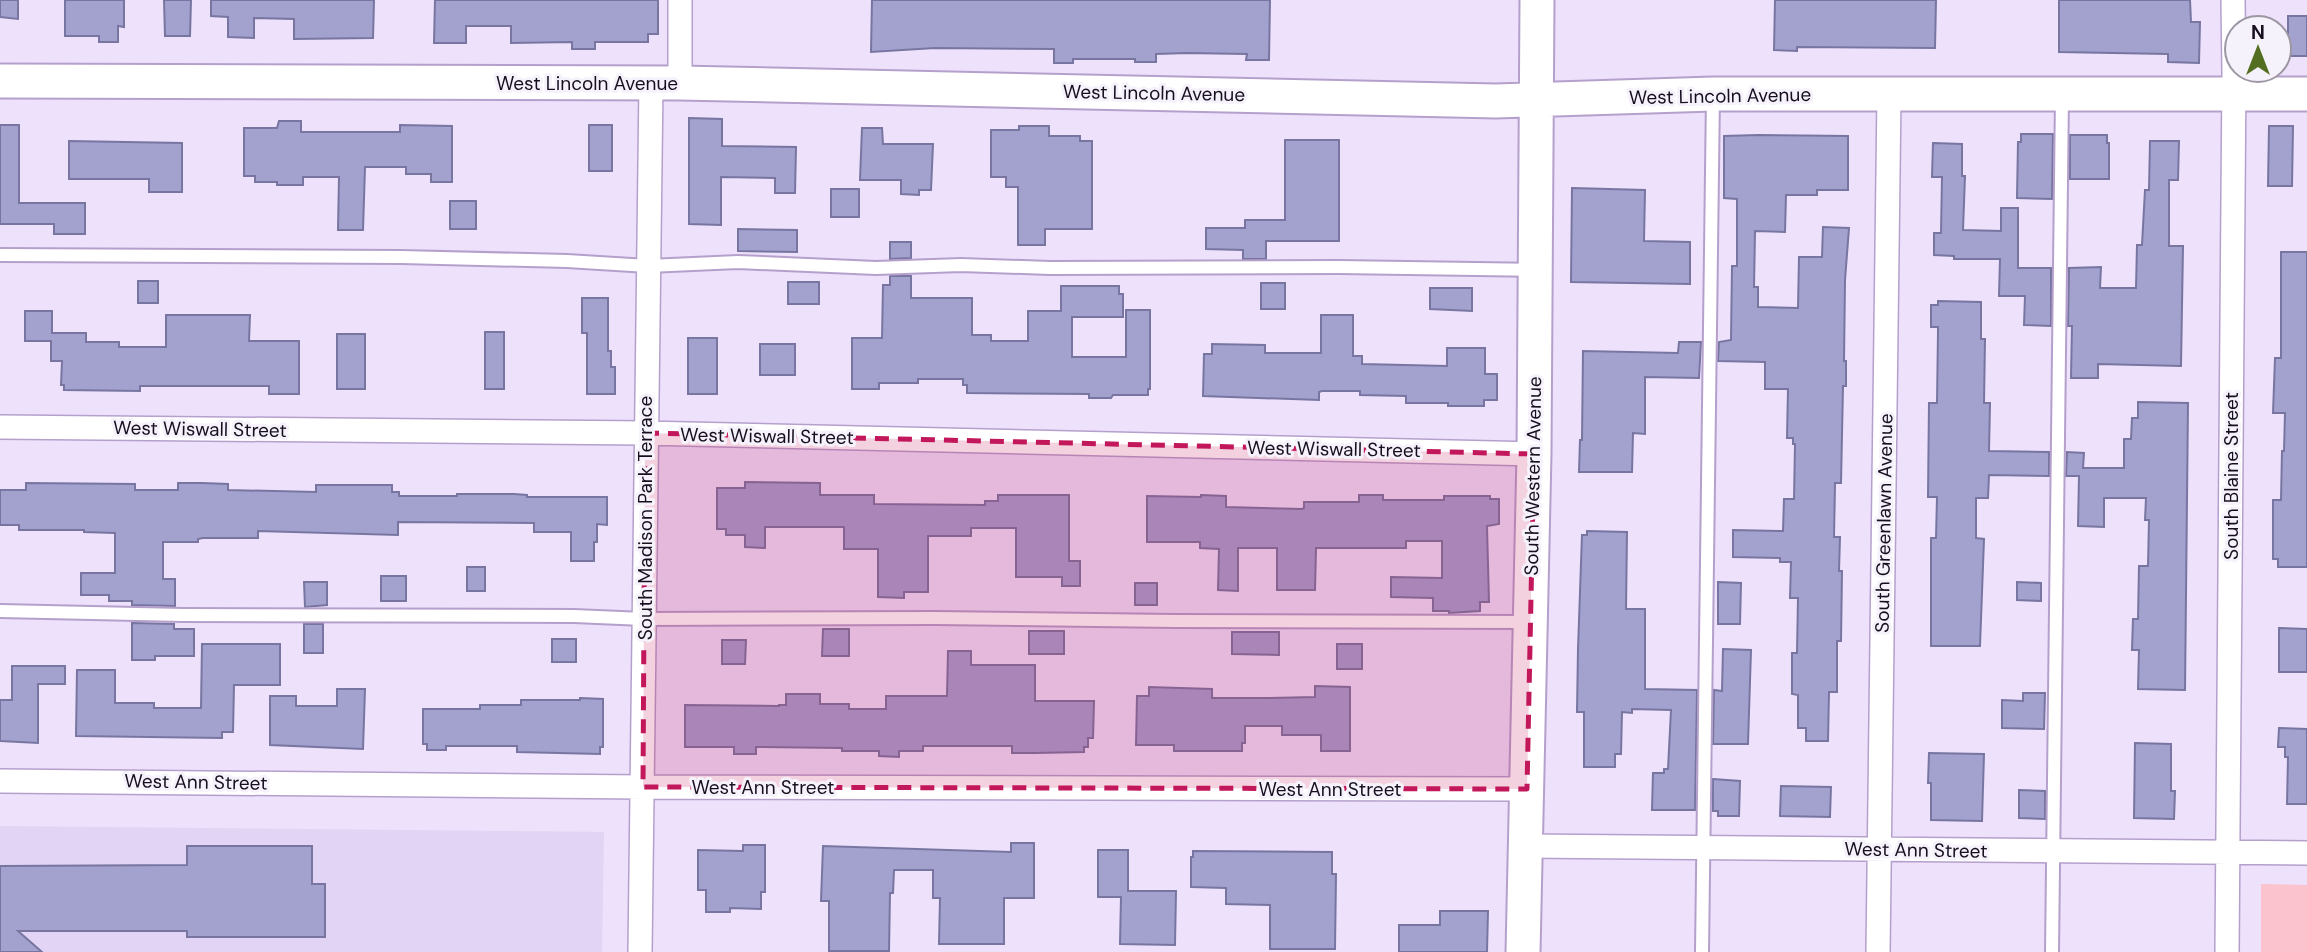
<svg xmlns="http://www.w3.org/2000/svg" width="2307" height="952" viewBox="0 0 2307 952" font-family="'DM Sans',sans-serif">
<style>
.built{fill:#e2d4f4}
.green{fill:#fbc3cd}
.building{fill:#a3a2cf;stroke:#7876a1;stroke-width:2}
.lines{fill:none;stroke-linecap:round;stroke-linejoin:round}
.service-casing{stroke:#b5a0cc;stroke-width:16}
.minor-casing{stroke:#b5a0cc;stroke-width:26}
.secondary-casing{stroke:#b5a0cc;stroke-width:37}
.service{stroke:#fff;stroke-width:12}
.minor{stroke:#fff;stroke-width:23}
.secondary{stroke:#fff;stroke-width:33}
.marked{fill:#c2185b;fill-opacity:0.2;stroke:#c2185b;stroke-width:5;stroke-dasharray:14 9;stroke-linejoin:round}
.labels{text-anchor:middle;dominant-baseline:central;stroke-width:6;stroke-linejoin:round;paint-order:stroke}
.street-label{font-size:19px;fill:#170f1f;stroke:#f6f2fb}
</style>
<rect width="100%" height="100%" fill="#ede1fc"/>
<!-- built -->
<path class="built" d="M0 826 604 832 602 952H0Z"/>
<!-- green -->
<path class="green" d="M2261 884 2307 885V952H2261Z"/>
<!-- building -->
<path class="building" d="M0 0H18V19L0 17Z
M65 0H124V27L118 26V42H99V36H65Z
M164 0H191L190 36H165Z
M211 0H374L373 38 294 39V19L254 18V38L228 37V17L211 16Z
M435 0H658V34H648V42H595V49H572V42L511 43V26H466V43H434Z
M872 0H1270L1269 60H1246L1247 54 1187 53 1156 54V62H1135V59H1073V63H1054V49L935 48 871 52Z
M1775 0H1936L1935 48 1797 47V51L1774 50Z
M2059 0H2190L2191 22H2200L2199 63 2168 62V54L2059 52Z
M2288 16H2307V56H2288Z
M689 118 722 119V146L796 147 795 193H775V178L721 177V225L689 224Z
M279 121H301V132H400V125L452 126V182H431V174H406V167H365L363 230H338L339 177H303V185H277V182H255V176H244V128H277Z
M0 125H19V203H85V234H54V224H0Z
M589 125H612V171H589Z
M1019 126H1049V136H1080V141H1092V229H1045V245H1018V187H1006V177H991V130H1019Z
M2269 126H2293L2292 186H2268Z
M862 128H882L883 144H933L931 190H919V195L901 194V180H860Z
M2021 134H2053L2052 199 2017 198 2018 142H2021Z
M1759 135 1848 136V190H1817V195H1786L1785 232 1755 231 1754 287H1758V307L1798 308 1799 257H1822L1823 227 1849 228 1845 280 1844 361H1846V386H1843L1841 483H1835L1834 537H1840L1839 571H1842L1841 641H1837V692H1829L1828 741H1806V728H1798V695L1792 694V653H1797L1798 598H1790L1791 562H1780V558L1733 557V530L1783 531 1784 499H1794L1795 444H1793V438H1787L1788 389H1765V362L1718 361 1719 342 1731 340 1732 266H1737V199L1724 198V136Z
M2070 135H2107V143H2109V179H2070Z
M1285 140H1339V241H1266V259H1243V250L1206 249V228H1245V220H1285Z
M69 141 182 143V192H149V179H69Z
M2150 141H2179L2178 180H2169V246H2183L2181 366 2098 364V378H2071L2072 326H2068L2069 268 2101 267 2100 288H2136L2137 245H2142L2145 190H2149Z
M1933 143 1962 144V176H1965L1963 230 2001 231V208H2018V268H2051V326L2024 325 2025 296H1999L2000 259H1954V256L1934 255V233H1941L1942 177H1932Z
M1572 188 1645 190 1644 241 1690 242V284L1571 282Z
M831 189H859V217H831Z
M450 201H476V229H450Z
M738 229 797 230V252L738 251Z
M890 242H911V258L890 259Z
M2281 252H2307V567H2278V559H2273V500H2281L2282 451H2284L2285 413H2273L2275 358H2281Z
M890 276H911V298H972V335H991V341H1028V311H1061V286H1119V294H1123V317H1072V357H1126V310H1150V389H1148V395H1113L1111 398H1089V394L967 393V385H963V379H918V383H879V389H852V338H882L883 285H890Z
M138 281H158V303H138Z
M788 282H819V304H788Z
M1261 283H1285V309H1261Z
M1430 288H1472V311L1430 309Z
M582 298H608V351H611V367H615V394H587V333H582Z
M1938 301 1981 302V339H1985L1984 403H1990L1989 451 2049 452V476L1989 475 1988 498H1976V538L1984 539 1980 646H1931V538H1936L1937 497H1928L1929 403H1937L1938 331V327H1931V305H1938Z
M25 311H52V333H86V342H119V347H166V315H250L249 341H299V394H269V386H140V391L64 390V385H61L62 361H51V341H25Z
M1321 315H1353V356H1362V364L1447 366V348H1485V374H1497V400H1484V406H1448V403H1406V396L1360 395V391H1322L1319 392V400L1203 396 1204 354H1212V344L1265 345V353H1321Z
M485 332H504V389H485Z
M337 334H365V389H337Z
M688 338H717V394H688Z
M1679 342H1701L1699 378 1645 377V434L1633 433 1632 472H1579L1580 440H1582L1583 351 1678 353Z
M760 344H795V375H760Z
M2138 402 2188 403 2185 690 2138 689 2139 650H2132L2133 619H2138L2139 566H2148L2149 520H2145L2146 498H2104V527L2078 526 2079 476H2066L2067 452 2084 453 2083 468H2124V439H2131L2132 418H2138Z
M745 482 820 483V495H874V504L985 505V501H998V495H1069V561H1080V586H1062V577H1016V528H971V536H928V592H904V598L878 597V549H844V527H765V548L745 547V535H726V529H717V488H745Z
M26 483 135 484V490H178V483H202L228 484V490L316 492V485H392V492H399V496H457V494H514L527 495V497H607V525L597 524V542H594V561H571V532H534V523L398 522V535L258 531V538H203L198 539V542H163V579H175V606L132 605V601H109V595H81V573H115V533L84 532V530H19V525H0V490H26Z
M1201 495 1226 496V507L1302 509 1304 508V502H1359V495H1383V500H1444V496H1490V499H1499V524L1487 526 1489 602H1480V611L1449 613V611H1433V598L1391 597V577L1442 578V541H1406V548H1316L1315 590H1277V548H1238V591L1218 590 1219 549 1200 548V542H1147V496L1201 497Z
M1587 531 1627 532 1626 609H1645V689L1697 690 1695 810H1652L1653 773H1664V769H1668L1671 710 1632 709V713L1622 712 1621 754H1615V767H1584V712H1577L1578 649 1582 535H1587Z
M467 567H485V591H467Z
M381 576H406V601H381Z
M304 582H327V605L305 607Z
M1718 582 1741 583 1740 624H1718Z
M2017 582 2041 583V601L2017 600Z
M1135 583H1157V605H1135Z
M132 623 174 624V629H194V656H155V660H132Z
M304 624H323V653H304Z
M2279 628 2307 629V672H2279Z
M823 629H849V656H822Z
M1029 631H1064V654H1029Z
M1232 632H1279V655L1232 654Z
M552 639H576V662H552Z
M722 640H746L745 664H722Z
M202 644H280V685H234L233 732H222V738L76 736 77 670H115V703H154V708H201Z
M1337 644H1362V669H1337Z
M1723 649 1751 650 1748 744H1713L1714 690 1722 691Z
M948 651H971V665H1035V701H1094L1093 738H1088V747H1084V752L1035 753H1012V746H923V751H899V757L879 756V751H842V748L760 747H756V754H734V747H685V705L779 706V705H786V694H820V704H849V709H886V696H947Z
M12 666H65V684H38V743L0 741V700H12Z
M1315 686 1350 687V751H1321V735H1282V726H1245V743H1242V751H1174V745H1136L1137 696H1149V687L1212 689V698H1268L1315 697Z
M337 689H365L363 749 270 745V696H296V706H337Z
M2023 693H2045L2044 729 2002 728V700L2023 701Z
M580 698 603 699V747H600V754L517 752V746H446V750H427V744H423V709H480V705H521V700H580Z
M2279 728 2307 729V804H2287L2288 757H2285V747H2278Z
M2135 743 2171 744V791H2175L2174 819 2134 818Z
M1929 753 1984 754 1982 821 1931 820V783H1928Z
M1713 779 1740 781 1739 816H1718V811H1713Z
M1781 786 1831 787 1830 817 1780 816Z
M2019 790 2045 791V819L2019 818Z
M1011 843H1034V898H1004V944H939L940 898H933V870H894L893 893H890L889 951H829V901H821L823 846 1011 852Z
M743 845H765V892H761V909L730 908V912H706V890H698V850L743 851Z
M187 846H312V884H325V937H187V931H18L42 952H0V866L187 865Z
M1098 850H1128V891H1176L1175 945 1120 944 1121 897H1098Z
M1193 851 1332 852V874H1336L1335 949H1270V905L1226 904V888L1191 887V857H1193Z
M1440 911H1488L1487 952H1399V925H1440Z"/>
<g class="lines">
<!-- service casing -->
<g class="service-casing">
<path id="service" d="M0 255 401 257 567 261 648 266 738 262 876 268 961 265 1050 268 1339 267 1535 270
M0 611 183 615 574 616 644 619 935 618 1175 621 1529 622
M1702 952 1713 94
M2052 952 2062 95"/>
</g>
<!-- minor casing -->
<g class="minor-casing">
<path id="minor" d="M680 0V83
M0 427 645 433 1534 454
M0 781 643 787 1527 789
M1524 846 2307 853
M640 952 651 83
M1878 952 1889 95
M2227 952 2234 73 2233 0"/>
</g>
<!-- secondary casing -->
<g class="secondary-casing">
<path id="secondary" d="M0 81 680 83 1496 101 1713 94H2307
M1523 952 1534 454 1537 0"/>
</g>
<!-- service -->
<use href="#service" class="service"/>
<!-- minor -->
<use href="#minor" class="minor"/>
<!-- secondary -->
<use href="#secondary" class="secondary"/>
</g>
<!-- marked area -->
<path class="marked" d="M645 433 1534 454 1527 789 643 787Z"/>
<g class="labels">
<!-- street labels -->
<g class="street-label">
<text x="587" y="83">West Lincoln Avenue</text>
<text transform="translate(1154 93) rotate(1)">West Lincoln Avenue</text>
<text transform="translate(1720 96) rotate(-1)">West Lincoln Avenue</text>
<text transform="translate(200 429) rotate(1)">West Wiswall Street</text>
<text transform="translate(767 436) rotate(1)">West Wiswall Street</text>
<text transform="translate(1334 449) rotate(1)">West Wiswall Street</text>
<text transform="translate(1533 476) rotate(-89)">South Western Avenue</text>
<text transform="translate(2231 476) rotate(-90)">South Blaine Street</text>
<text transform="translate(645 518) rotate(-90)">South Madison Park Terrace</text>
<text transform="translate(1884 523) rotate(-89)">South Greenlawn Avenue</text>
<text transform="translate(196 782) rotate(1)">West Ann Street</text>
<text x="763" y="787">West Ann Street</text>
<text x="1330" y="789">West Ann Street</text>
<text transform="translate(1916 850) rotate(1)">West Ann Street</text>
</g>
</g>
<!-- north arrow -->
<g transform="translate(2258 49)"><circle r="33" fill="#f6f2fb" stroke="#9d97a3" stroke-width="2"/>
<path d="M0-5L12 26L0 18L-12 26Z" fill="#546e21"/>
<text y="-10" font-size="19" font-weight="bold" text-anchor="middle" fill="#170f1f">N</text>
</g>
</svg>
